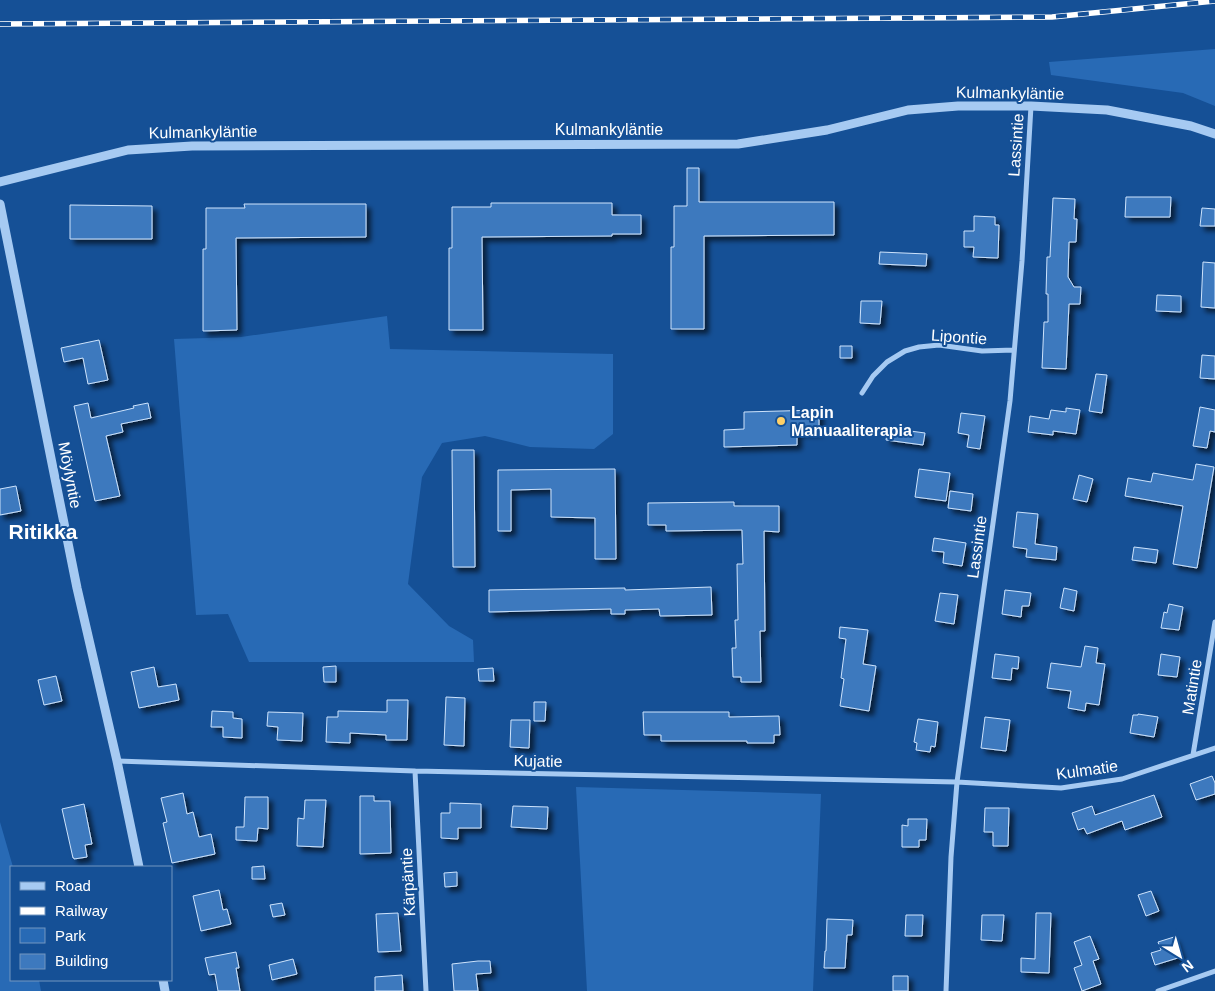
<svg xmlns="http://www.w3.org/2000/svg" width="1215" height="991" viewBox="0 0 1215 991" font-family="Arial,sans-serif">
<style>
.green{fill:#286ab5}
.building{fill:#3d79be;stroke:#cde3fc;filter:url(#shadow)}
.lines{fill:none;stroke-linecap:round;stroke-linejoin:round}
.minor{stroke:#a6caf2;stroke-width:5}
.tertiary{stroke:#a6caf2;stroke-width:9}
.rail-casing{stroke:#fff;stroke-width:5.5}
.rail{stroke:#155096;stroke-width:4;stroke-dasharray:11;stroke-linecap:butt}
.poi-dot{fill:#ffd067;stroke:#155096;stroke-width:2}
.labels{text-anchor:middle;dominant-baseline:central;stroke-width:4;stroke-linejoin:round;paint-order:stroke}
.street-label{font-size:16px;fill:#fff;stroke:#155096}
.poi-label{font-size:16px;font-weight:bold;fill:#fff;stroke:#155096;text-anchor:start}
.district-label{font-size:21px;font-weight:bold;fill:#fff;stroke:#155096}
</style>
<defs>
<filter id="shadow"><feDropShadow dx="4.5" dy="4.5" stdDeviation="2.5" flood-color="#0009"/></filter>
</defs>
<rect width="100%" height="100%" fill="#155096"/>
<!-- green -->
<path class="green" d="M1215 49V106L1183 93 1051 75 1049 62Z
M387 316 390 349 613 354V434L594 449 530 447 485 436 442 443 422 477 408 584 449 626 473 640 474 662H249L228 614 196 615 174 339 241 337Z
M576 787 821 794 813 991H587Z
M0 822 13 867H11V980H39L41 991H0Z"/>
<!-- building -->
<path class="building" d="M687 168H699V202H834V235L704 236V329H671V247H674V206H687Z
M1126 197H1171L1170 217H1125Z
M1053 198 1075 199 1074 219H1077L1076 242H1069L1068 277 1074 287H1081L1080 304H1069L1066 369 1042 368 1044 322H1048V294H1046L1047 257H1050Z
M491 203H612V215H641V234H612V236L482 237 483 330H449V248H452V207H491Z
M244 204H366V237L236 238 237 330 203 331V249H206V208H245Z
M70 205 152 206V239H70Z
M1202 208 1215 209V226H1200Z
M974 216 995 217V225H999L998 258 973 257 974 247H964V231H974Z
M880 252 927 254 926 266 879 264Z
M1203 262 1215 263V308L1201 307Z
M1157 295 1181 296V312L1156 311Z
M861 301H882L880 324 860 323Z
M99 340 108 380 88 384 83 358 64 362 61 348Z
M840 346H852V358H840Z
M1202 355 1215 356V379L1200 378Z
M1096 374 1107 375 1102 413 1089 411Z
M88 403 91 418 134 408 133 406 148 403 151 418 121 424 123 432 106 436 120 496 95 501 74 406Z
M1200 407 1215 410V432L1210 431 1207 448 1193 446Z
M1066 408 1080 410 1076 434 1053 431V435L1028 432 1030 416 1049 419 1051 410 1066 412Z
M819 410V431L797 432V445L724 447V430L744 429V412Z
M961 413 985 416 980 449 967 447 969 435 958 433Z
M888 428 925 433 923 445 886 440Z
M452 450H474L475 567H453Z
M1196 464 1214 467 1197 568 1173 564 1183 506 1125 496 1128 478 1151 482 1153 473 1193 480Z
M615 469 616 559H595V518L551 517V489L511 490V531H498V470Z
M919 469 950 473 946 501 915 497Z
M1079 475 1093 479 1087 502 1073 499Z
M16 486 21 511 0 515V489Z
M950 491 973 494 971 511 948 508Z
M734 502V506H779V532L764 531 765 631H760L761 682H741V677H733L732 648H736L735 620H738L737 564H743L742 530 666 531V525H648V503Z
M1017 512 1038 514 1035 544 1057 547 1056 560 1026 557 1027 549 1013 547Z
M934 538 966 543 962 566 943 563 944 552 932 551Z
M1134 547 1158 550 1156 563 1132 560Z
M711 587 712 615 660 616 659 609 625 610V614H611V609L489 612V590L625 588V590Z
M1064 588 1077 591 1074 611 1060 608Z
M1005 590 1031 593 1029 606H1022L1021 617 1002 614Z
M940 593 958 595 954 624 935 621Z
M1169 604 1183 607 1179 630 1161 628 1164 612 1167 613Z
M840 627 868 630 863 664 876 666 869 711 840 706 844 679 841 678 846 639 839 638Z
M1085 646 1098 648 1096 663 1105 664 1099 705 1086 703 1085 711 1068 708 1071 691 1047 688 1051 663 1081 667Z
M995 654 1019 657 1018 669 1012 668 1011 680 992 678Z
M1161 654 1180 657 1177 677 1158 675Z
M336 666V682H324L323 667Z
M154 667 158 687 176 684 179 700 139 708 131 672Z
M493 668 494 681H479L478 669Z
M56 676 62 701 44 705 38 680Z
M446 697 465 698 464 746 444 745Z
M387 700H408L407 740H386V735L350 733V743L326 742 327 717H338V711L387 712Z
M534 702H546L545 721H534Z
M212 711 233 712V718L242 719V738L223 737V727H211Z
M268 712 303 713 302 741 277 740 278 727 267 726Z
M643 712H729V717L779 716 780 735H774V743H747V741H661V735H644Z
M1138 714 1158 717 1154 737 1130 733 1133 715H1138Z
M985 717 1010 720 1006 751 981 748Z
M918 719 938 722 935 747 931 746 930 752 916 750 917 743 914 742Z
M511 720H530L529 748 510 747Z
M1212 776 1215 783V794L1196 800 1190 784Z
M183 793 187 814 193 812 199 837 211 834 215 854 172 863 163 823 167 822 161 798Z
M1154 795 1162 817 1125 830 1122 821 1087 834 1084 828 1078 830 1072 813 1092 806 1095 815Z
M360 796H374V801H390L391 853 360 854Z
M245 797H268V829L258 828 257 841 236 840V827H244Z
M305 800H326L323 847 297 846 298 818 304 819Z
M450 803 481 804V828H458V839L441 838V813H450Z
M84 804 92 844 85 845 87 857 74 859V858H73L62 809Z
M513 806 548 807 547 829 511 827Z
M985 808H1009L1008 846H993V832H984Z
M908 819H927L926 840H919V847H902V825L908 826Z
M264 866 265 879H252V867Z
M457 872V886L445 887 444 873Z
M219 890 223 910 227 909 231 924 201 931 193 896Z
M1151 891 1159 911 1146 916 1138 895Z
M282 903 285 915 273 917 270 905Z
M398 913 401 951 378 952 376 914Z
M1036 913H1051L1049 973 1021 972V958L1035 959Z
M906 915H923L922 936H905Z
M982 915H1004L1002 941 981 940Z
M827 919 853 920 852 935H847L845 968H824L825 951H826Z
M1090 936 1099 959 1093 961 1101 984 1082 991 1074 968 1082 965 1074 942Z
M1174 937 1181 957 1155 965 1151 953 1161 950 1158 942Z
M236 952 239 968H236L240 991H218L215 974 209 975 205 958Z
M293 959 297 974 272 980 269 965Z
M478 961H490L491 973 476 974 478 991H454L452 964Z
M402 975 403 991H375V977Z
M893 976H908V991H893Z"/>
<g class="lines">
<!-- minor -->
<path class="minor" d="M862 393 873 376 887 362 905 351 919 347 939 345 982 351 1014 350
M1193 755 1215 622
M117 761 415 771 957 782 1061 788 1122 779 1215 748
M415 771 426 991
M946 991 951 857 957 782 1010 401 1022 261 1031 106
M1158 991 1215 971"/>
<!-- tertiary -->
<path class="tertiary" d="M0 182 128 150 192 146 738 144 827 130 908 110 958 106H1031L1107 110 1191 126 1215 134
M0 204 77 588 117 761 139 867
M163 980 165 991"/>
<!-- rail casing -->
<g class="rail-casing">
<path id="rail" d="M0 24 1052 17 1215 1"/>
</g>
<!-- rail -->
<use href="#rail" class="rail"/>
</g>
<!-- markers -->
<circle class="poi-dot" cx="781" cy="421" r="5"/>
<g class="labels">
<!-- street labels -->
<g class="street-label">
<text transform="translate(1010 93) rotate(1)">Kulmankyläntie</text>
<text x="609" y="129">Kulmankyläntie</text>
<text transform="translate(203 132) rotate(-1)">Kulmankyläntie</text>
<text transform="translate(1016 145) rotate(-86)">Lassintie</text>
<text transform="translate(959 337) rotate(4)">Lipontie</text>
<text transform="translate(70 475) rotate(79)">Möylyntie</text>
<text transform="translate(977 547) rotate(-82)">Lassintie</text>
<text transform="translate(1192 687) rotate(-81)">Matintie</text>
<text transform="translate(538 761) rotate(1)">Kujatie</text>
<text transform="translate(1087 770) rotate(-8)">Kulmatie</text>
<text transform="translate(408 882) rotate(-93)">Kärpäntie</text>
</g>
<!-- poi labels -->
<g class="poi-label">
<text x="791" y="412">Lapin<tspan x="791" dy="18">Manuaaliterapia</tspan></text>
</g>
<!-- district labels -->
<g class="district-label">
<text x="43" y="531">Ritikka</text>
</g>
</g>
<!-- legend -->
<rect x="10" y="866" width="162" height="115" fill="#155096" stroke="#7396c0"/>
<rect x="20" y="882" width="25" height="8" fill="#a6caf2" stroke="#7396c0"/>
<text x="55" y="891" font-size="15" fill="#ffffff">Road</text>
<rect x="20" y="907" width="25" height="8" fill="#ffffff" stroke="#7396c0"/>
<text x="55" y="916" font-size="15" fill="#ffffff">Railway</text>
<rect x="20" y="928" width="25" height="15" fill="#286ab5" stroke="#7396c0"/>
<text x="55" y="941" font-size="15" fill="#ffffff">Park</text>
<rect x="20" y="954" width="25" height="15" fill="#3d79be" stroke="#7396c0"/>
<text x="55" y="966" font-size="15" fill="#ffffff">Building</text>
<!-- north arrow -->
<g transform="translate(1180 956) rotate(143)" stroke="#155096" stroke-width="4" paint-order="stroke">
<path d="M0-4L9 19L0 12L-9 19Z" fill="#ffffff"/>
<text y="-8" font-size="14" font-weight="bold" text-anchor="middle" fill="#ffffff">N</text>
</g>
</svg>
